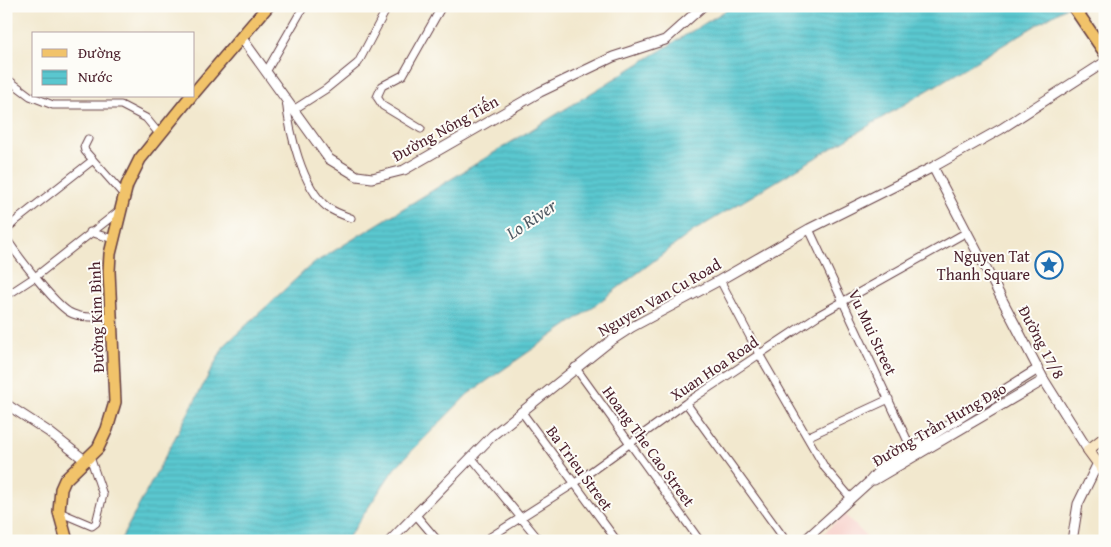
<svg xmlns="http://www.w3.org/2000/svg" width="1111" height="547" viewBox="0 0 1111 547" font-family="'Gentium Book Plus',serif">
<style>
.built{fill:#f7d0ca}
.water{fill:url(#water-rules);stroke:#52737d}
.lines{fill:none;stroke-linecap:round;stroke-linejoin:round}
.minor-casing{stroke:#633d43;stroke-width:9}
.tertiary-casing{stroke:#633d43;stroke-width:11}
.secondary-casing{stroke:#633d43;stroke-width:12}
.primary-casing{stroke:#633d43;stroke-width:14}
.trunk-casing{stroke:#633d43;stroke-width:14}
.minor{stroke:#fff;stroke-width:7}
.tertiary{stroke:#fff;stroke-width:9}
.secondary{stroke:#f9e7c3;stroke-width:10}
.primary{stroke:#f1c36a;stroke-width:11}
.trunk{stroke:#f1c36a;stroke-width:11}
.labels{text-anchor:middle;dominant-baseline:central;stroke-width:4;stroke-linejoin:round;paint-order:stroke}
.street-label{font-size:16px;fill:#4a1f2b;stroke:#fdfcf7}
.poi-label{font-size:16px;fill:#4a1f2b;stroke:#fdfcf7;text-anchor:end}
.water-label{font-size:18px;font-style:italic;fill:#505a64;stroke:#fdfcf7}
</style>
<defs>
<pattern id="water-rules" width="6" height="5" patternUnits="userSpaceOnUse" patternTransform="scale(1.25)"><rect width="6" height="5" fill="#5ac7cf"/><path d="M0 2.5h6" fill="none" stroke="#50aab2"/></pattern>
</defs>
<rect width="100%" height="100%" fill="#fdfcf7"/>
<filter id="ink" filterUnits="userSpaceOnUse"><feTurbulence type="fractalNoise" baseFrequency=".02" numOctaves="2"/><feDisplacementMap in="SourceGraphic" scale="10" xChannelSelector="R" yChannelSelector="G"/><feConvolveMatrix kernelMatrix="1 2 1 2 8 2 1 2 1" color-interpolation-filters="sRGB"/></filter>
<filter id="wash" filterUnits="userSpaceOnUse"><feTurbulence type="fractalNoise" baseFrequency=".0096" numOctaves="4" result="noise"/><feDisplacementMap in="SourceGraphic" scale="20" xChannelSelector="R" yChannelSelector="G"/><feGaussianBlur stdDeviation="1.12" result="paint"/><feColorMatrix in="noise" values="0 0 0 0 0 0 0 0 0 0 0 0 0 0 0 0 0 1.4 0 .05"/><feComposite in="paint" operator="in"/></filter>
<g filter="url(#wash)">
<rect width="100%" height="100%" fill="#f2e8ce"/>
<!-- built -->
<path class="built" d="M844 514 871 541H816Z"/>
<!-- water -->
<path class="water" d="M733 6H1068L692 232 586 312 468 394 394 469 346 541H120L224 346 311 265Z"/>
</g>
<g filter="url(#ink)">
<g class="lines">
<!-- minor casing -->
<g class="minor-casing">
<path id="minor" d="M266 72 304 6
M6 78 30 96 53 105H121L146 118 160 135
M286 100C289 131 302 187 327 207 334 212 343 215 351 218
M293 110 326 89 358 63 388 6
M421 129 383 106 377 97 382 86 403 75 442 6
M88 139 84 147 85 151 123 194
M809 229 911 448
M90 232 113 239
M6 234 9 227 18 219 93 160
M6 238C17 255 53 302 69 312 81 319 99 317 111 317
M720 280 759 354 825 468 851 498
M6 296 35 277 119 211
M575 367 700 541
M686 403 786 541
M521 411 617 541
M807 437 889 399
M471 457 540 541
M59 512 92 526 96 523 103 495 90 457
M415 514 438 541
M484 541 575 483 686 403 817 316 967 232"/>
</g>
<!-- tertiary casing -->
<g class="tertiary-casing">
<path id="tertiary" d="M241 37 329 159 357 176 372 178 404 170 540 92 613 57 665 40 703 6
M933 167 1044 380 1088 450
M6 404 49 432 86 461
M874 480 1044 380
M390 541 493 435 609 342 632 327 720 280 809 229 933 167 1001 129 1105 62
M804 541 869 482 883 466 1038 369
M1072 541 1078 504 1098 463"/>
</g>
<!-- secondary casing -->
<g class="secondary-casing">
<path id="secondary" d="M1105 437 1088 450 1105 473"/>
</g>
<!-- primary casing -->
<g class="primary-casing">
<path id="primary" d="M194 93 268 6
M67 541 59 512 61 489 65 480 98 448 107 429 115 402 109 271 110 254 127 185 140 159 191 96"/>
</g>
<!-- trunk casing -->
<g class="trunk-casing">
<path id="trunk" d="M1073 6 1105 53"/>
</g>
<!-- minor -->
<use href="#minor" class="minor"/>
<!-- tertiary -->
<use href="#tertiary" class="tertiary"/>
<!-- secondary -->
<use href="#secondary" class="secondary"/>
<!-- primary -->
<use href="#primary" class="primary"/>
<!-- trunk -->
<use href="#trunk" class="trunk"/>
</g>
</g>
<!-- icons -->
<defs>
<g id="sight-ring" transform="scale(1.4375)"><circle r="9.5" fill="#fdfcf7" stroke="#1f6fb2" stroke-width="1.5"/><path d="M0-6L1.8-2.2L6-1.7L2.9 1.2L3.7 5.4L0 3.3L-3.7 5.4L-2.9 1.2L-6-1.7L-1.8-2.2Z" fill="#1f6fb2"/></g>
</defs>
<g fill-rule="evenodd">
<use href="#sight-ring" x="1049" y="265"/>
</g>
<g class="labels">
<!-- street labels -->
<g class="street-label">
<text transform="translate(445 128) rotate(-29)">Đường Nông Tiến</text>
<text transform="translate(659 297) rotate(-30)">Nguyen Van Cu Road</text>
<text transform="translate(96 317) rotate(-92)">Đường Kim Bình</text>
<text transform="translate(873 332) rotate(65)">Vu Mui Street</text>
<text transform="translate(1042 342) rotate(62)">Đường 17/8</text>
<text transform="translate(714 368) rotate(-34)">Xuan Hoa Road</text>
<text transform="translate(939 424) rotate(-30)">Đường Trần Hưng Đạo</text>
<text transform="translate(649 446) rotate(54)">Hoang The Cao Street</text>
<text transform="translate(580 468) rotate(54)">Ba Trieu Street</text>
</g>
<!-- poi labels -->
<g class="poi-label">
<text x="1030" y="256">Nguyen Tat<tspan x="1030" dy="18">Thanh Square</tspan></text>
</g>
<!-- water labels -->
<g class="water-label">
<text transform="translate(531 219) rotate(-34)">Lo River</text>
</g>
</g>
<!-- margin -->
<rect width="1111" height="547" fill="none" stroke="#fdfcf7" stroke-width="25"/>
<!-- legend -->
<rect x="32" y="32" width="162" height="65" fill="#fdfcf7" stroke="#b5a4a5"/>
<rect x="42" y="49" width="25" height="8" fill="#f1c36a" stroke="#b5a4a5"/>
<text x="78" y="58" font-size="15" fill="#4a1f2b">Đường</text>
<rect x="42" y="70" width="25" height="15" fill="url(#water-rules)" stroke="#b5a4a5"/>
<text x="78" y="82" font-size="15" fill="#4a1f2b">Nước</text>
</svg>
